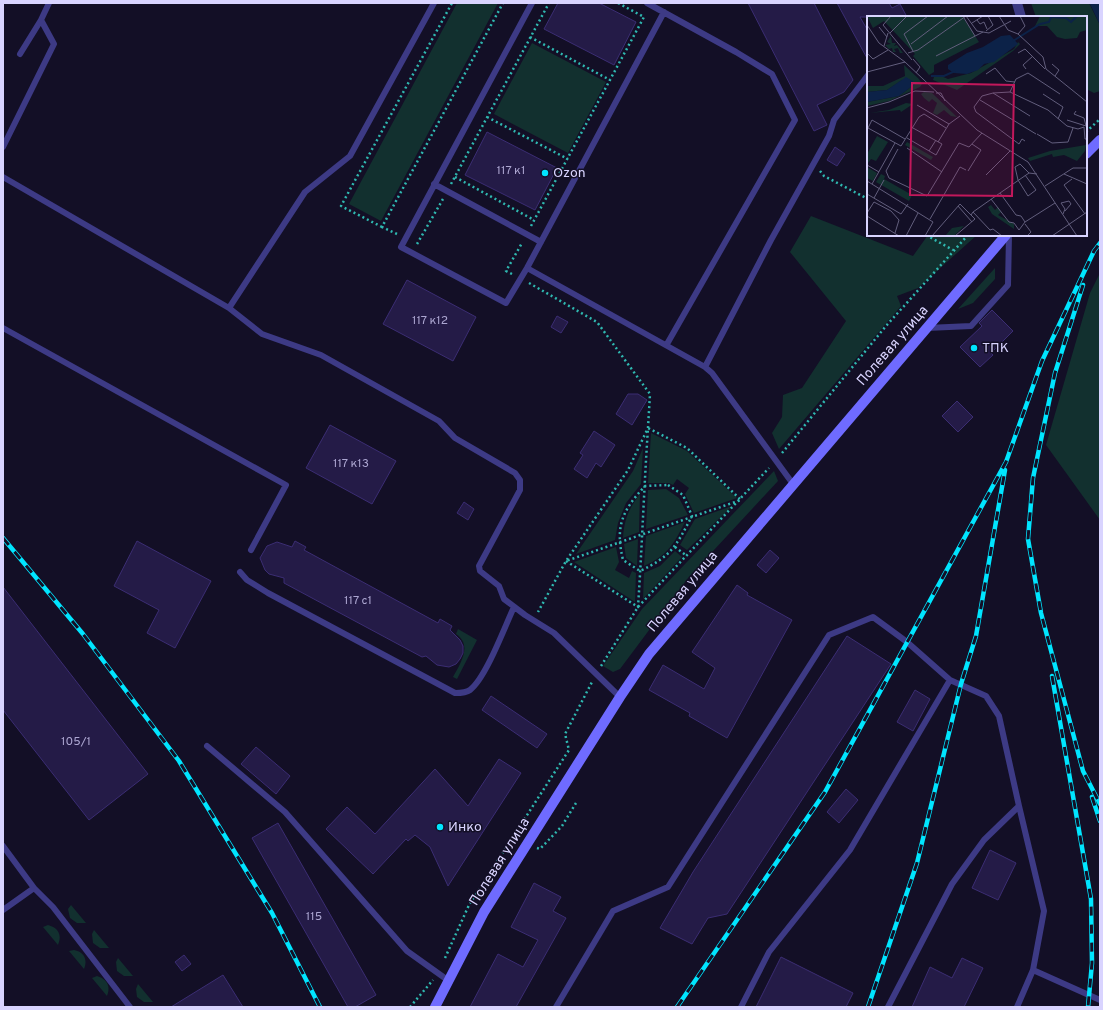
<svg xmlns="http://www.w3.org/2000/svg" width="1103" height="1010" viewBox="0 0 1103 1010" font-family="Overpass,sans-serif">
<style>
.green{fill:#12302f}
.water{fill:#0c2248}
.building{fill:#241b47;stroke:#3b2d73}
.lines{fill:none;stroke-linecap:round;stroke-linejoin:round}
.path{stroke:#2fb8b0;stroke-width:2.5;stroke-dasharray:2 3;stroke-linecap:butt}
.lane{stroke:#3d3a85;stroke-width:6}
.street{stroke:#3d3a85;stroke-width:10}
.secondary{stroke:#6f6bff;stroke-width:10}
.rail-casing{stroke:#00e5ff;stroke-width:4.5}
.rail{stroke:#130f26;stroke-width:3;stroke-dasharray:9;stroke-linecap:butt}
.poi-dot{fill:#00e5ff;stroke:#130f26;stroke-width:1.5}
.labels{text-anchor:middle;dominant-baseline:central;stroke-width:3;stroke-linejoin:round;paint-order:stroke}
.number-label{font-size:12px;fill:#aca6d1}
.poi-label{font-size:14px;fill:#d9d4ff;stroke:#130f26;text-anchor:start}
.street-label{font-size:14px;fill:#d9d4ff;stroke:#130f26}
.inset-river{fill:none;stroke:#0c2248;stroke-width:2}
.inset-road{fill:none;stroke:#625e7d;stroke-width:1}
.view{fill:#c2185b;fill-opacity:0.15;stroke:#c2185b;stroke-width:2}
.inset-edge{fill:none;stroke:#d9d4ff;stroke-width:2}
</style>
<rect width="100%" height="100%" fill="#130f26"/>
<!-- green -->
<path class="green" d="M457 3H498L381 221 349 204Z
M1031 3H1089L1100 25V91L1094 93 1086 89V17H1036Z
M532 43 606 82 568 153 494 114Z
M811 216 913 256 928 235H977L918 288 897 296 901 306 779 449 772 433 782 417 783 395 802 388 846 321 790 252Z
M995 268V279L973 303 958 309Z
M1100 273V520L1046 445 1090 293Z
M651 433 687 451 737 498 694 513 685 494 689 488 677 479 673 485 669 483H648Z
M643 448 641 484 626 503 618 523 615 540 576 554 633 471Z
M774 471 778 481 688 578 620 669 613 672 603 666 642 609Z
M666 489 679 498 688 515 646 529 648 490Z
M640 494 639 532 623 538C624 520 629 508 640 494Z
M732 506 687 550 680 545 695 519Z
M685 522C674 544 667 556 644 566L646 536Z
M638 539 637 566 626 558 624 544Z
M616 547 619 562 615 570 629 578 632 571 636 573 635 602 574 562Z
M675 551 682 557 643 599 644 573 660 566Z
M458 629 477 640 457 679 453 677C460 664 473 645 456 634Z
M71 905 86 923H77L70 918 68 909Z
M48 925C59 928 62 935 58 945L43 927Z
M94 930 109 948H100L93 943 92 934Z
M74 950C84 952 88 959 84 969L69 951Z
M118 958 133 976H124L117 971 116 962Z
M97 976C107 979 111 986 107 996L92 978Z
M138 984 153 1002H144L137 997 136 989Z"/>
<!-- water -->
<path class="water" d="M1089 3H1100V25L1091 6Z"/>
<!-- building -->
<path class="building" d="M558 3H599L636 22 614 65 544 29Z
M748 3H814L853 80 844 92 817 105 827 125 814 131Z
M837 3H889L892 8 900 4 907 17H860L868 31V60Z
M487 132 557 168 535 210 465 175Z
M835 147 845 154 837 166 827 160Z
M407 280 476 317 453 361 383 324Z
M992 310 1013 331 991 353 993 355 980 367 960 347 982 326 979 323Z
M557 316 568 322 561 333 551 327Z
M628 394H638L647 400 632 425 616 414Z
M957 401 973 417 958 432 942 416Z
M330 425 396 461 372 504 306 468Z
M594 431 615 445 601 467 596 463 587 478 574 469 583 455 580 453Z
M464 502 474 509 468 520 457 513Z
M137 541 211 581 175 648 147 633 159 610 114 586Z
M295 541 306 547 304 550 438 623 440 619 452 626 450 630 460 640 463 646V653L460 659 456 664 449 667 437 665 426 656 422 657 284 583V578L269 574 265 570 260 558 267 546 277 542 292 547Z
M770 550 779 558 766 573 757 565Z
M737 585 748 593 747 595 792 620 727 738 689 716 690 713 649 690 663 665 704 689 715 668 692 652Z
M3 587 148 774 89 820 3 710Z
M847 636 891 664 727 914 708 918 692 944 660 928 693 872Z
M915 690 930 699 913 731 897 722Z
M491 696 547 734 537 748 482 710Z
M256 747 290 776 276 794 241 764Z
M499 759 521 773 448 886 430 847 415 835 408 841 406 839 373 874 326 829 347 807 375 834 435 769 468 806Z
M846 789 858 800 839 823 827 812Z
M278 823 376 995 355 1007H348L252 838Z
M990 850 1016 863 998 900 972 888Z
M534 883 561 897 553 911 566 918 516 1007H470L498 954 523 967 538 940 511 927Z
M184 955 191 964 182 971 175 962Z
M781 957 853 993 846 1007H756Z
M962 958 983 968 964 1007H912L930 967 952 978Z
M223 975 243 1007H171Z"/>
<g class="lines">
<!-- path -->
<path class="path" d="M530 37 610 80
M487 117 568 159
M1086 132 1100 119
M820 171 824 176 868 199
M455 177 534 220
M451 184 549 3
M531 226 644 17 618 3
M382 227 341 206 452 3
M397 234 382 227 503 3
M926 235 953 250
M417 244 443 199
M512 274 506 271 522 243
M529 283 597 322 650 394 648 428 628 470 566 561 538 612
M782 453 886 326 968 235
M668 485 683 495 692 516C676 546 672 556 640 571L623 560C615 526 622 511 645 486Z
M675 547 687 556
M566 561 638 607C642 547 644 488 648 428L687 448 741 500C682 520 624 541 566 561
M601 666 638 607 769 468
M537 848 540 849 562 826 576 803
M445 958 469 905 569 750 565 734 592 682
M410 1007 433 980"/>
<!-- lane -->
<path class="lane" d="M532 3 401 247 506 303 527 268 664 12
M647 3 736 52 772 74 795 120 667 344
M20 54 41 20
M3 147 54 44 41 20 49 3
M3 177 229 308 262 334 321 355 439 421 455 438 515 473 520 480V490L479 566 480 571 499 586 504 599 525 615 554 633 620 697
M434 184 541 242
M527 268 705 367 712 373 793 484
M229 308 305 192 350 156 434 3
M3 328 286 485 251 550
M927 328 971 326 1008 285 1009 235
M705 367 771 240 829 136 834 120 868 75
M240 572 247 580 268 593 455 693C460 693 466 693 470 690 486 678 505 626 514 607
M207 746 285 812 407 951 449 981
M3 846 34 888 3 910
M34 888 53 907 130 1007
M1033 970 1100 1000
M556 1007 613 911 668 887 829 635 873 617 907 642 950 680 986 696 999 716 1019 806
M741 1007 769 952 850 850 950 680
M888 1007 952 884 984 840 1019 806 1044 911 1033 970 1017 1007"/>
<!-- street -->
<path class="street" d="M1017 3 1021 17"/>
<!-- secondary -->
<path class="secondary" d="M1086 154 1100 140
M435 1007 484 912 620 697 649 654 1006 235"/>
<!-- rail casing -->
<g class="rail-casing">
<path id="rail" d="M1083 285 1055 373 1033 478 1028 539 1041 613 1083 771 1100 804
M3 538 83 634 179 761 272 913 320 1007
M1052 676 1091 899 1092 963 1088 1007
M1092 797 1100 821
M677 1007 825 792 1006 462 1042 361 1094 251 1100 243
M868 1007 917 863 961 684 976 636 1005 470"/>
</g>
<!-- rail -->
<use href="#rail" class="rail"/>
</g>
<!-- markers -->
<g class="poi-dot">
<circle cx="545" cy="173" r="4"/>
<circle cx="974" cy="348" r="4"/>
<circle cx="440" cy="827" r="4"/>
</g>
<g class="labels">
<!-- number labels -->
<g class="number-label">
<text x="511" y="171">117 к1</text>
<text x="430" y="321">117 к12</text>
<text x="351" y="464">117 к13</text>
<text x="358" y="601">117 с1</text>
<text x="76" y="742">105/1</text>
<text x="314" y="917">115</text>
</g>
<!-- poi labels -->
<g class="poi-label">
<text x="553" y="173">Ozon</text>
<text x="982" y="348">ТПК</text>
<text x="448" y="827">Инко</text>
</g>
<!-- street labels -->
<g class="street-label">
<text transform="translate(893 346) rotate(-49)">Полевая улица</text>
<text transform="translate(683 592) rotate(-50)">Полевая улица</text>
<text transform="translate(500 862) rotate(-58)">Полевая улица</text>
</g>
</g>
<!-- overview -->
<g transform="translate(867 16)">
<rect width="220" height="220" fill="#130f26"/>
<path d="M0 0H95L112 26 67 49V56L62 59 46 40 48 38 17 5 6 12ZM173 0H220V14L213 16 210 22 198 23 190 21 180 10H168ZM24 20 25 27H29L27 30 30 29 36 37H33L31 32 27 33 29 36H26L25 32 22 33 18 29 24 28 20 26ZM151 26 153 28 146 35 90 74 66 64 67 61 74 60 81 63 104 57 147 33ZM37 49 52 63 55 68 53 71 22 85 0 90V86L32 80 49 67 35 64 20 74 0 76V70H16L38 60ZM57 76 65 77 90 101 84 100 77 94 70 99 66 97 70 87 65 83 62 86 57 82 54 78ZM39 87 46 88 34 96 33 94 3 97 22 94ZM10 120 21 126 9 145 4 143 1 147 0 138ZM40 126 66 141 64 144 38 129ZM219 129 218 135 210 145 197 139 186 141 185 138 163 145 161 142 183 135ZM0 151 10 157 6 165 0 162ZM14 158 18 160 17 163 45 179 42 185 9 166ZM124 189 128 194 131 191 134 196 131 199 147 208V213L125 198 121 191ZM97 210 87 220H78L85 212Z" fill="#12302f"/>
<path d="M143 19 151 28 127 46 117 48 111 54 100 58 87 57 81 53V49L100 37 116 31 134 20ZM39 61 49 67 32 80 0 86V76L20 74Z" fill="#0c2248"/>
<path class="inset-river" d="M146 25 173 8 182 6 184 1 199 2 204 6 210 0M64 60H77L88 55"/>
<path class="inset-road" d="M24 0 16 9 45 44M99 0 110 15 122 17 144 5M132 0 141 14 151 18 176 41 179 53 220 86M97 2 108 20M110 4 113 8 117 6 120 13M105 7 116 0M0 9 12 27 38 46 110 114 161 146 210 220M12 11 20 21M119 15 126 9 121 0M23 17 40 0M151 18 158 10 153 0M44 28 81 0M17 30 21 17M46 35 37 18 61 0M0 37 6 43 21 34M41 37 51 34 99 0M151 37 158 33 178 53M69 40 116 16M46 43 53 51 49 57M185 48 192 54 188 60M159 53 156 49 166 40M0 56 38 46M119 58 128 52 139 65 148 66M143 76 149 63 161 57 193 78M69 77H74L78 85M126 77 115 80 107 91 109 96 152 128 155 123 158 125M176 78 196 91 191 103M113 84 169 118M50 89 82 108M0 92 22 86 48 75 67 76M209 95 207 98 217 102 219 110M163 100 126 77 143 76 181 94 200 110 211 113 217 111M200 104 219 110M217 111 218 123H220M1 112 5 104 38 123M0 114 1 112 34 130 52 101 57 98 79 112M170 118 185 127 201 126 206 112M40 122 69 139 75 128 46 112M71 126 82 108 93 100M40 132 75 156M31 133 19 155 22 162 60 180 92 127 102 131 115 117M62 135 69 124M0 149 12 156M101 155 114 134 105 128M197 158 220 168M119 159 143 135M205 163 197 169 218 198M151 164 161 180 169 174 158 159M151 164 148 151 153 148 162 157 170 158M0 165 66 206 58 220M5 168 28 127M178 170 206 152H220M133 177 162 157M0 178 34 198 41 188M7 182 17 164M124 183 142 206 147 207 152 214 158 206 188 187M194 187 202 185 204 188 198 195M194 187 198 193 196 198M91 190 105 206M106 196 123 214 126 213 135 220M0 197 7 186 24 195 32 204 28 217M0 200 32 220M63 203 93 151 99 154M158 208 164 216 160 220M39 220 51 197M65 220 93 188 104 199M88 220 108 203 104 199 106 196 133 177 149 199 154 200 158 206M185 220 220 196"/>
<path class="view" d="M45 67 147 69 145 180 43 179Z"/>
<rect width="220" height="220" class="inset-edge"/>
</g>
<!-- border -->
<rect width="1103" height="1010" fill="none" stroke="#d9d4ff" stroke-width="8"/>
</svg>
